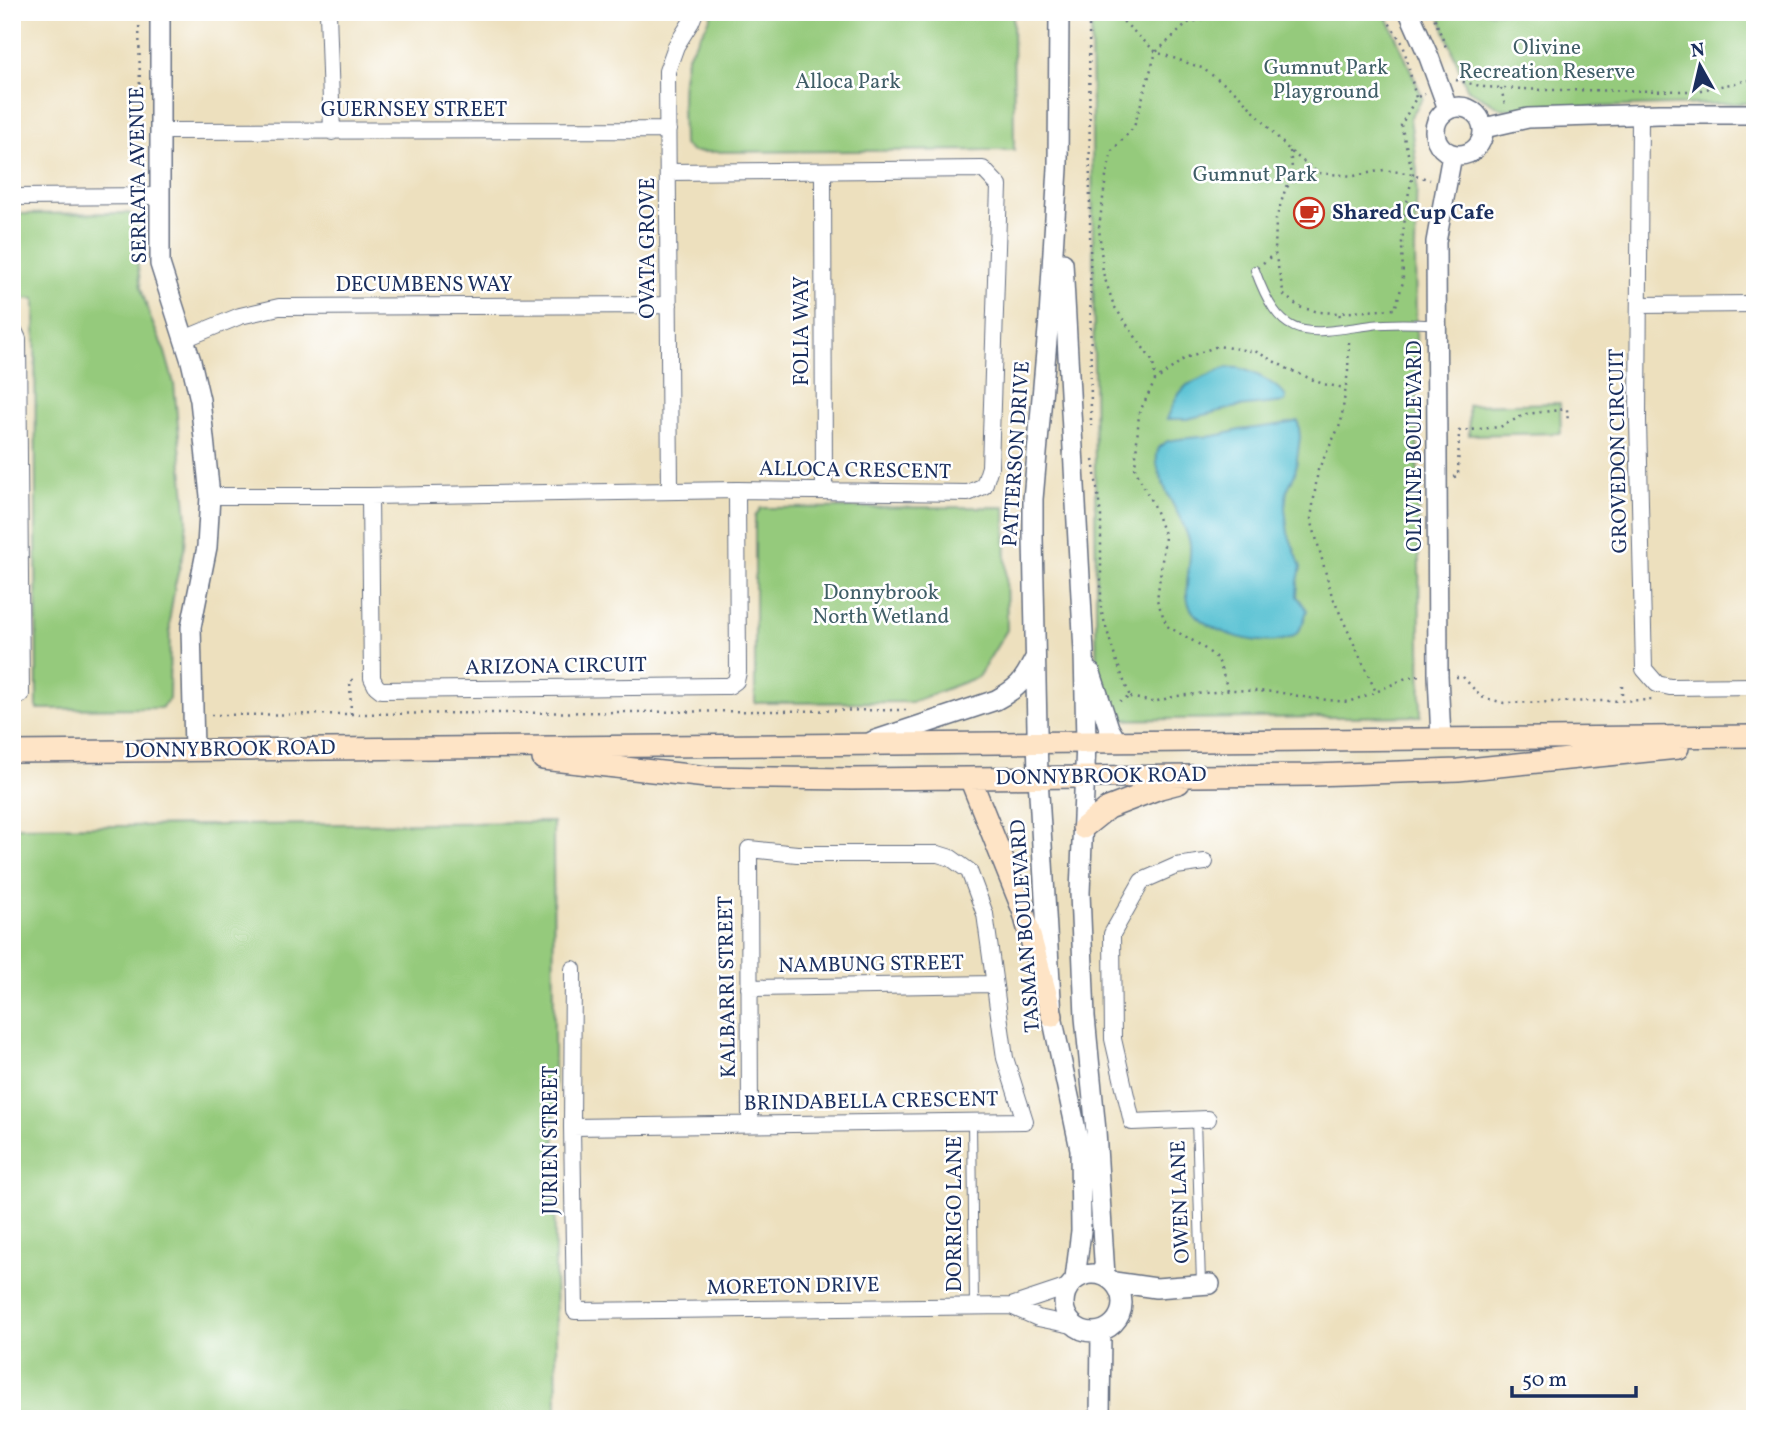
<svg xmlns="http://www.w3.org/2000/svg" width="1767" height="1431" viewBox="0 0 1767 1431" font-family="Vollkorn,serif">
<style>
.green{fill:#95ca7c;stroke:#587c6d;stroke-width:2}
.water{fill:#57c1d3;stroke:#397898;stroke-width:2}
.lines{fill:none;stroke-linecap:round;stroke-linejoin:round}
.service-casing{stroke:#646d80;stroke-width:10}
.minor-casing{stroke:#646d80;stroke-width:18}
.tertiary-casing{stroke:#646d80;stroke-width:22}
.secondary-casing{stroke:#646d80;stroke-width:24}
.path{stroke:#646d80;stroke-width:2.5;stroke-dasharray:2 5;stroke-linecap:butt}
.service{stroke:#fff;stroke-width:8}
.minor{stroke:#fff;stroke-width:16}
.tertiary{stroke:#fff;stroke-width:19}
.secondary{stroke:#fee4c6;stroke-width:21}
.labels{text-anchor:middle;dominant-baseline:central;stroke-width:5;stroke-linejoin:round;paint-order:stroke}
.park-label{font-size:21px;fill:#405e67;stroke:#fff}
.street-label{font-size:21px;fill:#1b2f5e;stroke:#fff}
.poi-label{font-size:21px;font-weight:bold;fill:#1b2f5e;stroke:#fff;text-anchor:start}
</style>
<rect width="100%" height="100%" fill="#fff"/>
<filter id="ink" filterUnits="userSpaceOnUse"><feTurbulence type="fractalNoise" baseFrequency=".0143" numOctaves="2"/><feDisplacementMap in="SourceGraphic" scale="14" xChannelSelector="R" yChannelSelector="G"/><feConvolveMatrix kernelMatrix="1 2 1 2 8 2 1 2 1" color-interpolation-filters="sRGB"/></filter>
<filter id="wash" filterUnits="userSpaceOnUse"><feTurbulence type="fractalNoise" baseFrequency=".00686" numOctaves="4" result="noise"/><feDisplacementMap in="SourceGraphic" scale="28" xChannelSelector="R" yChannelSelector="G"/><feGaussianBlur stdDeviation="1.57" result="paint"/><feColorMatrix in="noise" values="0 0 0 0 0 0 0 0 0 0 0 0 0 0 0 0 0 1.4 0 .05"/><feComposite in="paint" operator="in"/></filter>
<g filter="url(#wash)">
<rect width="100%" height="100%" fill="#ede0be"/>
<!-- green -->
<path class="green" d="M713 12H1013L1014 150 692 152 683 144C683 119 679 78 688 56 695 40 707 28 713 12Z
M1091 12H1385L1423 98 1410 118 1417 170 1415 250 1421 716 1097 720Z
M1438 12H1755V103L1503 109 1467 89Z
M129 213 137 220V261L141 288 150 317 165 352 174 384 187 519 185 546 175 585 170 616 169 699 161 708 37 709 35 299 12 298V214Z
M1560 403 1561 433 1469 435 1468 405Z
M1005 507 1007 630 978 677 912 702 755 703V517L761 508Z
M553 822 555 1260 557 1419H12V827Z"/>
<!-- water -->
<path class="water" d="M1225 368C1230 368 1237 367 1242 369 1256 373 1278 385 1286 397L1285 402 1237 407 1187 419H1167L1177 396 1187 385Z
M1298 421 1300 437 1295 474 1287 490 1285 508 1288 533 1301 567 1298 581 1297 596 1307 610C1305 618 1302 628 1296 634 1274 653 1202 633 1190 607 1182 590 1192 563 1190 544 1189 537 1185 530 1183 524 1176 508 1140 454 1166 442 1173 438 1204 437 1214 436 1222 435 1231 432 1240 430 1259 427 1279 426 1298 421Z"/>
</g>
<g filter="url(#ink)">
<g class="lines">
<!-- service casing -->
<g class="service-casing">
<path id="service" d="M1255 270C1282 344 1304 334 1372 325 1393 322 1416 324 1437 324
M1196 1119 1201 1284
M972 1121 974 1306"/>
</g>
<!-- minor casing -->
<g class="minor-casing">
<path id="minor" d="M328 12 332 132
M1640 115 1638 421 1644 669 1657 684 1670 687 1755 686
M161 131 668 130
M823 171 824 491
M12 197 161 196
M1639 305 1755 304
M12 326 18 339 21 695H12
M184 339 240 316 279 307 669 305
M670 491 667 71 676 46 691 22 695 12
M210 496H370L737 490 968 493 984 486 990 467 999 186 983 169 668 172
M370 496 372 678 376 686 381 690 721 686H729L736 681 738 672 737 490
M1205 862 1176 866 1142 881 1112 934 1113 1039 1132 1122 1208 1119
M573 969 572 1127 575 1311 1011 1306 1068 1287
M749 988 994 984
M572 1127 1025 1121 1005 1058 985 914 969 871 951 858 938 854H797L749 849 750 1124
M1011 1306 1038 1318 1072 1325"/>
</g>
<!-- tertiary casing -->
<g class="tertiary-casing">
<path id="tertiary" d="M160 12V264L191 361 200 400 210 496 207 547 191 627 194 749
M1059 12 1058 168 1049 318 1033 499V537L1038 777 1052 1016 1080 1149 1081 1231 1075 1279
M1409 12 1429 57 1448 109
M1435 131a24 24 0 1 1 48 0a24 24 0 1 1-48 0Z
M1484 128 1528 118 1659 114H1755
M1063 263 1084 652 1086 742 1080 893 1085 1017 1096 1131 1105 1276
M1091 673 1109 728 1117 742
M1441 739 1438 675 1436 242 1452 155
M873 741 996 700C1018 688 1023 682 1034 660
M1064 1303a29 29 0 1 1 58 0a29 29 0 1 1-58 0Z
M1114 1282 1156 1288 1210 1284
M1100 1419 1101 1332"/>
</g>
<!-- secondary casing -->
<g class="secondary-casing">
<path id="secondary" d="M12 752 1755 736
M543 759 707 777 852 779 1085 777 1313 775 1458 770 1678 748
M970 778 1023 910 1052 1016
M1083 828 1108 808 1160 788 1179 783"/>
</g>
<!-- path -->
<path class="path" d="M139 12 140 98
M1089 12 1091 426
M1113 12 1156 52 1202 68 1237 93 1290 151 1318 173 1354 176 1384 170 1413 174 1430 180
M1382 12 1403 44 1416 98
M1432 12 1447 50
M1456 80 1484 87 1543 90 1696 91 1755 79
M1501 88 1505 105
M1290 151 1292 168 1276 219 1275 253 1284 295 1299 307 1319 312 1338 313
M1287 187 1299 177 1318 173
M1263 263 1274 254
M1340 316 1339 313 1395 309 1403 282 1402 242 1407 201 1413 174 1401 125 1416 98 1425 93
M1349 342 1348 371 1341 423 1318 470 1311 519 1332 596 1376 692 1408 677 1422 676
M1155 381 1153 362 1114 306 1103 273 1099 227 1106 177 1112 151 1134 127 1156 52 1188 23 1230 12
M1093 460 1101 516V610L1114 654 1130 697 1120 701
M1454 477 1458 476 1459 431 1500 427 1526 414 1567 409 1568 423
M1456 677H1463L1481 697 1504 703 1653 700
M1622 686V700
M1228 690 1218 659 1200 645 1167 626 1157 600 1165 537 1155 509 1135 469 1139 413 1155 381 1185 358 1218 346 1257 352 1288 369 1323 384 1345 388
M1130 697 1153 702 1177 696 1233 690 1277 692 1309 698 1348 702 1376 692
M351 714 350 680H355
M211 715 908 710"/>
<!-- service -->
<use href="#service" class="service"/>
<!-- minor -->
<use href="#minor" class="minor"/>
<!-- tertiary -->
<use href="#tertiary" class="tertiary"/>
<!-- secondary -->
<use href="#secondary" class="secondary"/>
</g>
</g>
<!-- icons -->
<defs>
<g id="cafe-ring" transform="scale(1.575)"><circle r="9.5" fill="#fff" stroke="#c8321e" stroke-width="1.5"/><path d="M-5.5-4.5H6V0H3Q3 3.5 0 3.5H-2.5Q-5.5 3.5-5.5 0ZM3-3.2v2h1.7v-2ZM-6 4.5H4V6H-6Z" fill="#c8321e"/></g>
</defs>
<g fill-rule="evenodd">
<use href="#cafe-ring" x="1309" y="213"/>
</g>
<g class="labels">
<!-- park labels -->
<g class="park-label">
<text x="1547" y="48">Olivine<tspan x="1547" dy="24">Recreation Reserve</tspan></text>
<text x="1326" y="68">Gumnut Park<tspan x="1326" dy="24">Playground</tspan></text>
<text x="848" y="82">Alloca Park</text>
<text x="1255" y="175">Gumnut Park</text>
<text x="881" y="593">Donnybrook<tspan x="881" dy="24">North Wetland</tspan></text>
</g>
<!-- street labels -->
<g class="street-label">
<text x="414" y="110">GUERNSEY STREET</text>
<text transform="translate(139 175) rotate(-91)">SERRATA AVENUE</text>
<text transform="translate(648 248) rotate(-90)">OVATA GROVE</text>
<text x="424" y="285">DECUMBENS WAY</text>
<text transform="translate(802 331) rotate(-90)">FOLIA WAY</text>
<text transform="translate(1415 446) rotate(-90)">OLIVINE BOULEVARD</text>
<text transform="translate(1619 451) rotate(-91)">GROVEDON CIRCUIT</text>
<text transform="translate(1017 454) rotate(-86)">PATTERSON DRIVE</text>
<text transform="translate(855 471) rotate(1)">ALLOCA CRESCENT</text>
<text transform="translate(556 667) rotate(-1)">ARIZONA CIRCUIT</text>
<text transform="translate(230 750) rotate(-1)">DONNYBROOK ROAD</text>
<text transform="translate(1101 777) rotate(-1)">DONNYBROOK ROAD</text>
<text transform="translate(1026 926) rotate(-94)">TASMAN BOULEVARD</text>
<text transform="translate(871 965) rotate(-1)">NAMBUNG STREET</text>
<text transform="translate(728 987) rotate(-91)">KALBARRI STREET</text>
<text transform="translate(871 1102) rotate(-1)">BRINDABELLA CRESCENT</text>
<text transform="translate(551 1140) rotate(-90)">JURIEN STREET</text>
<text transform="translate(1181 1202) rotate(-92)">OWEN LANE</text>
<text transform="translate(955 1214) rotate(-90)">DORRIGO LANE</text>
<text transform="translate(793 1287) rotate(-1)">MORETON DRIVE</text>
</g>
<!-- poi labels -->
<g class="poi-label">
<text x="1332" y="213">Shared Cup Cafe</text>
</g>
</g>
<!-- margin -->
<rect width="1767" height="1431" fill="none" stroke="#fff" stroke-width="42"/>
<!-- north arrow -->
<g transform="translate(1700 66) rotate(352)" stroke="#ffffff" stroke-width="5" paint-order="stroke">
<path d="M0-5L12 26L0 18L-12 26Z" fill="#1b2f5e"/>
<text y="-10" font-size="19" font-weight="bold" text-anchor="middle" fill="#1b2f5e">N</text>
</g>
<!-- scale -->
<path d="M1512 1386v10h124v-10" fill="none" stroke="#1b2f5e" stroke-width="3.5"/>
<text x="1522" y="1386" font-size="21" fill="#1b2f5e" stroke="#ffffff" stroke-width="5" paint-order="stroke">50 m</text>
</svg>
